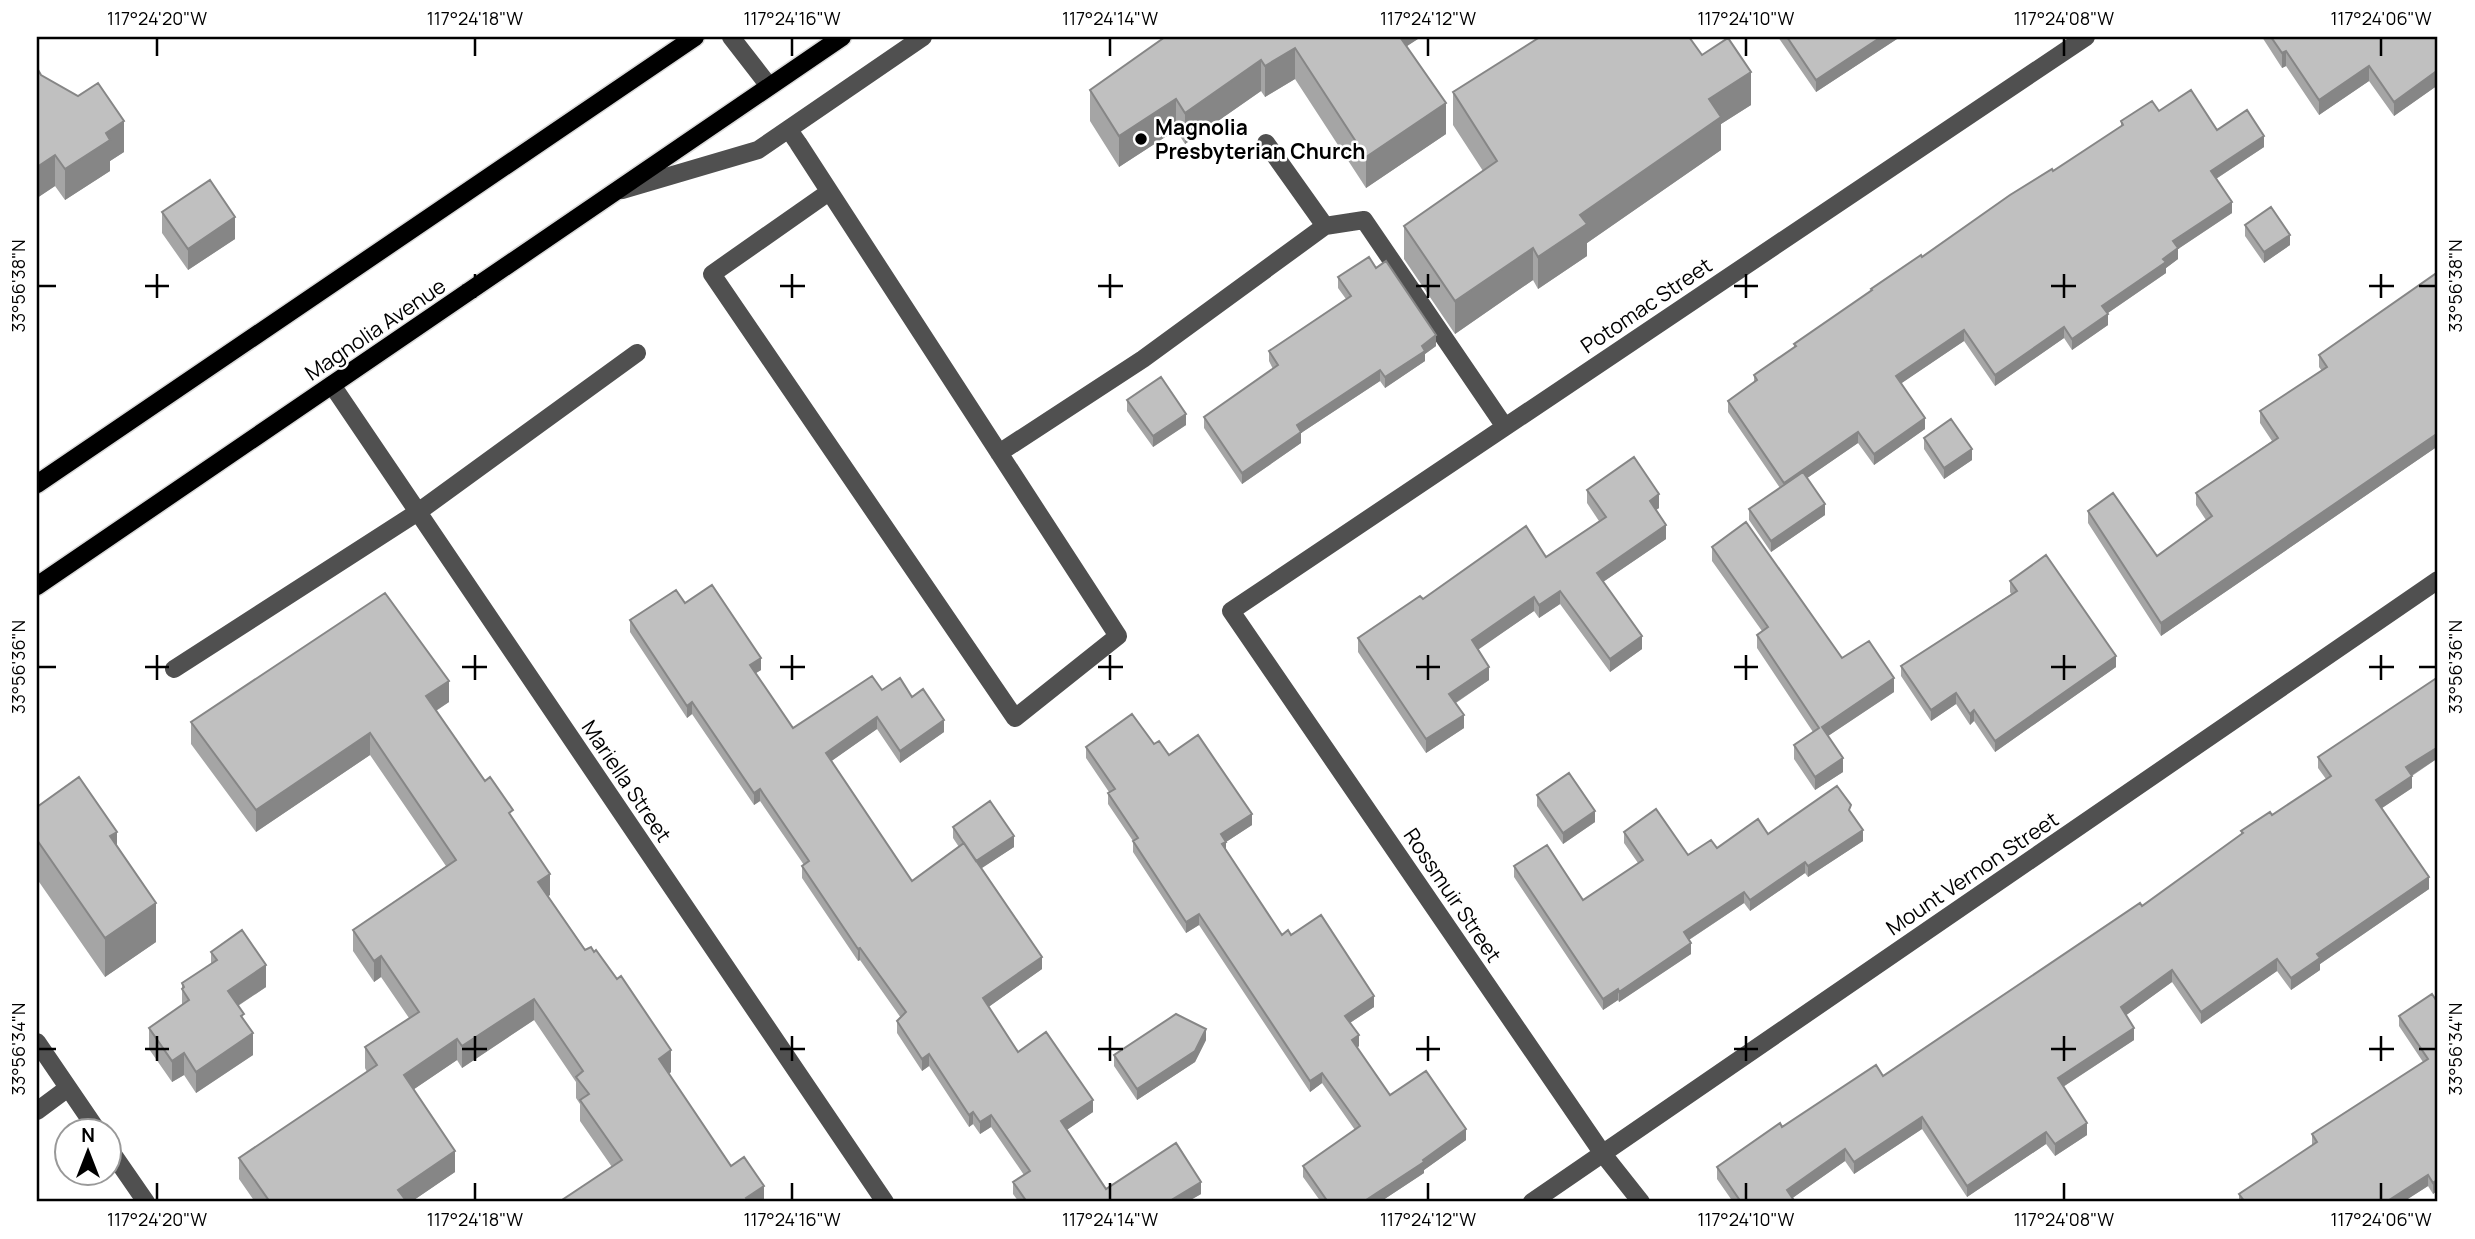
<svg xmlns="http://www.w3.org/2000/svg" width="2475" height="1239" viewBox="0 0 2475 1239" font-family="Manrope,sans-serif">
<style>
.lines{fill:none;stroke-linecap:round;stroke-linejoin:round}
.major-casing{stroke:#dbdbdb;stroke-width:21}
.minor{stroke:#505050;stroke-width:18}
.major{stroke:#000;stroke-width:18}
.wall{fill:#a5a5a5}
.shaded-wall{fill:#868686}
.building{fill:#c0c0c0;stroke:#868686;stroke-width:2}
.ticks{fill:none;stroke:#000;stroke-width:2.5}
.poi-dot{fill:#000;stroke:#fff;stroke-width:2.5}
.labels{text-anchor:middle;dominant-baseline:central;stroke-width:5;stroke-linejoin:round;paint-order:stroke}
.poi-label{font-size:21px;font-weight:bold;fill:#000;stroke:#fff;text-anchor:start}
.street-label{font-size:21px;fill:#000;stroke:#fff}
.neatline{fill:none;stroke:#000;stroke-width:2.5}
.ticks-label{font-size:18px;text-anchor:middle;fill:#000}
</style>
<rect width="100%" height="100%" fill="#fff"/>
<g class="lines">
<!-- major casing -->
<g class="major-casing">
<path id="major" d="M37 484 695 37
M37 586 842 37"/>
</g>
<!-- minor -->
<path class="minor" d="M731 37 769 86
M789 130 798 143 1118 636 1015 718 712 274 829 192
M622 190 758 150 923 37
M1325 226 1364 220 1505 427
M332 385 885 1202
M999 453 1143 359 1325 226 1266 143
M174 669 418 512 637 353
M37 1042 97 1130
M37 1111 68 1088
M108 1147 146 1202
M1532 1202 2438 580
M1641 1202 1603 1154 1231 611 2086 37"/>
<!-- major -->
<use href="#major" class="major"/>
</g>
<!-- wall -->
<path class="wall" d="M1165 37H1421L1406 46 1446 134 1366 188 1295 79 1265 97 1261 91 1185 144 1176 130 1119 167 1090 121V90Z
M1778 37H1900L1816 92Z
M2262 37H2438V85L2394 116 2369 81 2319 115 2286 66 2282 68Z
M1702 55 1751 105 1721 124V150L1587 243V256L1538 289 1533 280 1455 334 1404 259V226L1483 171 1453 125V92Z
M37 68 41 75 124 152 110 161V171L65 200 55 186 37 198Z
M2159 111 2217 130 2264 147 2216 179 2232 213 2178 249V259L2166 268V273L2108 313V325L2072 350 2064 338 1995 386 1964 341 1901 383 1925 429 1874 465 1858 443 1807 478 1825 515 1771 552 1749 520V509L1780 488 1728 412V401L1754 382V375L1794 347V344L1871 291V289L1922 257 2121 127V121Z
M162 212 235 239 188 270 162 233Z
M2245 225 2290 245 2264 263 2245 236Z
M1376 268 1436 346 1425 354V361L1385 388 1380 381 1301 433V443L1242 484 1204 428V417L1273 369 1269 361V351L1346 299 1338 288V277Z
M2438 272V446L2161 636 2088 523V511L2157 556 2206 520 2196 505V493L2272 441 2260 423V411L2322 371 2319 367V355Z
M1127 400 1186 425 1153 447 1127 411Z
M1924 438 1972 460 1944 479 1924 449Z
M1587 490 1659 508 1656 510 1666 539 1603 582 1642 649 1610 672 1560 604 1539 618 1534 611 1478 649 1489 680 1456 703 1464 728 1426 753 1358 652V638L1423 599 1546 557 1599 521 1587 503Z
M1712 547 1842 658 1894 692 1828 736 1843 772 1815 790 1794 759V745L1813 732 1757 648V635L1762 631 1712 561Z
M2010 581 2116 667 1995 752 1974 721 1970 725 1956 704 1931 721 1901 676V666L2011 594 2010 592Z
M685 603 761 670 755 673 793 728 882 690 912 697 944 732 900 763 877 729 831 761 912 881 959 847 953 838V827L1014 847 981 868 1042 969 988 1007 1018 1052 1093 1112 1066 1130 1106 1189 1201 1194 1187 1202H1019L1013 1194V1182L1024 1175 991 1127 980 1134 973 1124 969 1127 929 1066 922 1071 897 1033V1021L901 1018 860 960 858 961 802 878V866L804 865 760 801 754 805 692 714 687 718 630 632V620Z
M449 702 436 711 513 820 550 895 548 896 671 1072 669 1074 731 1166 764 1202 612 1167 580 1121V1104L576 1098V1082L534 1020 462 1068 457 1060 414 1089 455 1172 411 1202H255L239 1179V1158L367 1072 365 1068V1047L409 1018 381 977 374 982 353 951V930L446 866 370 755 256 832 191 744V722Z
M1154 744 1169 755 1252 825 1226 842V850L1282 935H1291L1374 1007 1350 1023 1359 1046 1357 1048 1390 1095 1466 1140 1424 1170V1173L1380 1202H1321L1303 1177V1166L1355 1130 1322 1083 1310 1092 1199 925 1186 933 1133 852V841L1108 804V793L1109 792 1086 758V747Z
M2318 757 2438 758 2412 776V788L2382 808 2429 889 2320 964V970L2291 990 2277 971 2201 1024 2172 982 2126 1015 2134 1040 2063 1087 2087 1135 2055 1156 2046 1144 1967 1197 1922 1129 1854 1174 1845 1161 1792 1198 1795 1202H1733L1717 1179V1167L1782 1127 1883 1076 2142 906 2241 835V831L2272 815 2326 779 2318 768Z
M1537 795 1595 822 1563 844 1537 806Z
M37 807 117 846 156 942 105 977 37 879Z
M1851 812 1863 841 1808 877 1805 873 1750 911 1744 903 1689 940 1691 954 1619 1002 1618 1000 1603 1010 1514 877V866L1583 900 1638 863 1624 843V832L1688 855Z
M211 952 266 987 238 1006 244 1020 253 1055 196 1093 184 1075 172 1082 149 1049V1028L182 1005V983L211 964Z
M2438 1003V1190L2433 1194 2428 1186 2403 1202H2239V1194L2312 1146V1134L2423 1062 2399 1026V1016Z
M1206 1040 1195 1062 1137 1100 1114 1066V1055Z"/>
<!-- shaded-wall -->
<path class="shaded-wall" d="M1392 37H1421L1392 56Z
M1881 37H1900L1816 92V80Z
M1295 48V79L1265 97V66Z
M2286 51V66L2282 68V53Z
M1261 60V91L1185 144V113Z
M2369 66V81L2319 115V100Z
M2438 70V85L2394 116V102Z
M1751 72V105L1721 124V150L1587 243V256L1538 289V257L1580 215 1709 99Z
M1176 99V130L1119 167V136Z
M1446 103V134L1366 188V157Z
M124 121V152L110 161V171L65 200V169L106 133Z
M2264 136V147L2211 182V171Z
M55 155V186L37 198V167Z
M2232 202V213L2178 249V259L2166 268V273L2102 317V306L2163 259 2173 241Z
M235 217V239L188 270V249Z
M2290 235V245L2264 263V252Z
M1533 248V280L1455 334V301Z
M2108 314V325L2072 350V339Z
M2064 327V338L1995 386V375Z
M1964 330V341L1896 387V376Z
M1436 335V346L1425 354V361L1385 388V377L1422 346Z
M1380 370V381L1301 433V443L1242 484V473L1297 425Z
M1186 414V425L1153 447V436Z
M1925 418V429L1874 465V454Z
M1858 432V443L1784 494V483Z
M2438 433V446L2161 636V623Z
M1972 449V460L1944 479V468Z
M1659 494V508L1650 514V501Z
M1825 504V515L1771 552V541Z
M1666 525V539L1597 586V573Z
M1560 591V604L1539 618V605Z
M1534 597V611L1472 654V640Z
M1642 636V649L1610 672V659Z
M2116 656V667L1995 752V741Z
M761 658V670L750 677V665Z
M1489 667V680L1449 707V694Z
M1894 678V692L1822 740V727Z
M449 681V702L426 717V696Z
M1956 693V704L1931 721V710Z
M692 702V714L687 718V706Z
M1974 710V721L1970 725V714Z
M1464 715V728L1426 753V739Z
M877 717V729L826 765V753Z
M944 720V732L900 763V751Z
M370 733V755L256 832V810Z
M2438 747V758L2406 779V767Z
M1843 758V772L1815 790V777Z
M2412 776V788L2376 812V800Z
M760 789V801L754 805V793Z
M1595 811V822L1563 844V833Z
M1252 814V825L1226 842V853L1222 844 1221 834Z
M1863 830V841L1808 877V866Z
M117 832V871L110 836Z
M1014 836V847L976 872V861Z
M1805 862V873L1750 911V900Z
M550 874V895L538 903V882Z
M2429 877V889L2320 964V970L2291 990V978L2317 954Z
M1744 892V903L1684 943V932Z
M156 903V942L105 977V938Z
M1199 914V925L1186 933V922Z
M1691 943V954L1619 1002V992Z
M860 948V960L858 961V949Z
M381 956V977L374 982V961Z
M1042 957V969L983 1011V998Z
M2277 959V971L2201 1024V1012Z
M266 965V987L228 1012V991Z
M2172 970V982L2121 1019V1007Z
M1618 989V1000L1603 1010V999Z
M1374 996V1007L1345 1026V1016Z
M534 999V1020L462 1068V1046Z
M2134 1028V1040L2058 1090V1078Z
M1206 1029V1040L1195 1062 1137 1100V1089Z
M253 1033V1055L196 1093V1072Z
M1359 1035V1046L1352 1051V1040Z
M457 1039V1060L404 1096V1075Z
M671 1050V1072L659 1081V1059Z
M184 1053V1075L172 1082V1061Z
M929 1054V1066L922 1071V1059Z
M1322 1073V1083L1310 1092V1081Z
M1093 1100V1112L1061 1134V1121Z
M973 1112V1124L969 1127V1115Z
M991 1115V1127L980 1134V1122Z
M1922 1117V1129L1854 1174V1162Z
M2087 1123V1135L2055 1156V1144Z
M1466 1129V1140L1424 1170V1173L1380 1202H1363Z
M2046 1132V1144L1967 1197V1186Z
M1845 1149V1161L1787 1202V1190Z
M455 1151V1172L411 1202H398V1190Z
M2428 1175V1186L2403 1202H2386Z
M2438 1179V1190L2433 1194V1183Z
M1201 1182V1194L1187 1202H1168Z
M764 1186V1202H746V1198Z"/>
<!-- building -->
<path class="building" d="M1165 37H1400L1446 103 1366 157 1295 48 1265 66 1261 60 1185 113 1176 99 1119 136 1090 90Z
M1540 37H1689L1702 55 1728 38 1751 72 1709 99 1721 117 1580 215 1587 224 1538 257 1533 248 1455 301 1404 226 1497 161 1453 92Z
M1787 37H1881L1816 80Z
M2271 37H2438V70L2394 102 2369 66 2319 100 2286 51 2282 53Z
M37 68 41 75 78 96 98 83 124 121 106 133 110 140 65 169 55 155 37 167Z
M2191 90 2217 130 2247 110 2264 136 2211 171 2232 202 2173 241 2178 248 2163 259 2166 262 2102 306 2108 314 2072 339 2064 327 1995 375 1964 330 1896 376 1925 418 1874 454 1858 432 1784 483 1728 401 1757 380 1754 375 1796 346 1794 344 1872 290 1871 289 1921 255 1922 257 2010 195 2052 169 2053 171 2123 125 2121 121 2152 101 2159 111Z
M210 180 235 217 188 249 162 212Z
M2271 207 2290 235 2264 252 2245 225Z
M1369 257 1376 268 1386 261 1436 335 1422 346 1425 351 1385 377 1380 370 1297 425 1301 432 1242 473 1204 417 1278 365 1269 351 1351 296 1338 277Z
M2438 272V433L2161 623 2088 511 2113 493 2157 556 2212 516 2196 493 2278 438 2260 411 2327 367 2319 355Z
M1161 377 1186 414 1153 436 1127 400Z
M1951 419 1972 449 1944 468 1924 438Z
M1634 457 1659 494 1650 501 1666 525 1597 573 1642 636 1610 659 1560 591 1539 605 1534 597 1472 640 1489 667 1449 694 1464 715 1426 739 1358 638 1420 596 1423 599 1526 526 1546 557 1606 517 1587 490Z
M1803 472 1825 504 1771 541 1749 509Z
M1746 522 1842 658 1869 641 1894 678 1822 727 1843 758 1815 777 1794 745 1819 728 1757 635 1768 627 1712 547Z
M2046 555 2116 656 1995 741 1974 710 1970 714 1956 693 1931 710 1901 666 2017 591 2010 581Z
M712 585 761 658 750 665 793 728 872 676 882 690 900 678 912 697 923 689 944 720 900 751 877 717 826 753 912 881 964 843 1042 957 983 998 1018 1052 1046 1032 1093 1100 1061 1121 1106 1189 1176 1143 1201 1182 1168 1202H1027L1013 1182 1030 1171 991 1115 980 1122 973 1112 969 1115 929 1054 922 1059 897 1021 906 1012 860 948 858 949 802 866 809 861 760 789 754 793 692 702 687 706 630 620 676 590 685 603Z
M385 593 449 681 426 696 485 781 490 777 513 810 509 813 550 874 538 882 585 950 591 947 594 952 596 950 617 979 621 976 671 1050 659 1059 731 1166 744 1157 764 1186 746 1198 749 1202H559L622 1160 580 1100 589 1094 576 1077 583 1071 534 999 462 1046 457 1039 404 1075 455 1151 398 1190 407 1202H270L239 1158 377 1065 365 1047 419 1012 381 956 374 961 353 930 456 860 370 733 256 810 191 722Z
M2438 677V747L2406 767 2412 776 2376 800 2429 877 2317 954 2320 958 2291 978 2277 959 2201 1012 2172 970 2121 1007 2134 1028 2058 1078 2087 1123 2055 1144 2046 1132 1967 1186 1922 1117 1854 1162 1845 1149 1787 1190 1795 1202H1741L1717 1167 1780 1123 1782 1127 1876 1065 1883 1076 2140 903 2142 906 2243 833 2241 831 2270 812 2272 815 2331 776 2318 757Z
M1132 714 1154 744 1159 741 1169 755 1198 735 1252 814 1221 834 1226 842 1222 844 1282 935 1288 930 1291 935 1321 915 1374 996 1345 1016 1359 1035 1352 1040 1390 1095 1426 1071 1466 1129 1423 1160 1424 1162 1363 1202H1328L1303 1166 1360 1126 1322 1073 1310 1081 1199 914 1186 922 1133 841 1138 838 1108 793 1115 789 1086 747Z
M1569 773 1595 811 1563 833 1537 795Z
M79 777 117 832 110 836 156 903 105 938 37 840V807Z
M1837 786 1851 805 1849 810 1863 830 1808 866 1805 862 1750 900 1744 892 1684 932 1691 943 1619 992 1618 989 1603 999 1514 866 1547 845 1583 900 1643 860 1624 832 1656 809 1688 855 1711 840 1717 848 1758 819 1768 834Z
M990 801 1014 836 976 861 953 827Z
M242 930 266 965 228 991 244 1014 241 1016 253 1033 196 1072 184 1053 172 1061 149 1028 189 1000 182 989 184 987 182 983 217 960 211 952Z
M2432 994 2438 1003V1179L2433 1183 2428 1175 2386 1202H2245L2239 1194 2317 1142 2312 1134 2428 1059 2399 1016Z
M1176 1014 1206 1029 1195 1051 1137 1089 1114 1055Z"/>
<!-- ticks -->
<path class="ticks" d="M157 38V56M475 38V56M792 38V56M1110 38V56M1428 38V56M1746 38V56M2064 38V56M2381 38V56M157 274V298M475 274V298M792 274V298M1110 274V298M1428 274V298M1746 274V298M2064 274V298M2381 274V298M38 286H56M145 286H169M462 286H487M780 286H805M1098 286H1123M1416 286H1440M1734 286H1758M2051 286H2076M2369 286H2394M2419 286H2436M157 655V680M475 655V680M792 655V680M1110 655V680M1428 655V680M1746 655V680M2064 655V680M2381 655V680M38 667H56M145 667H169M462 667H487M780 667H805M1098 667H1123M1416 667H1440M1734 667H1758M2051 667H2076M2369 667H2394M2419 667H2436M157 1036V1061M475 1036V1061M792 1036V1061M1110 1036V1061M1428 1036V1061M1746 1036V1061M2064 1036V1061M2381 1036V1061M38 1049H56M145 1049H169M462 1049H487M780 1049H805M1098 1049H1123M1416 1049H1440M1734 1049H1758M2051 1049H2076M2369 1049H2394M2419 1049H2436M157 1183V1200M475 1183V1200M792 1183V1200M1110 1183V1200M1428 1183V1200M1746 1183V1200M2064 1183V1200M2381 1183V1200"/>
<!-- markers -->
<circle class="poi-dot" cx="1141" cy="139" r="7"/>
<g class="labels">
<!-- poi labels -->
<g class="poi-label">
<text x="1155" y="127">Magnolia<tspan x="1155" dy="24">Presbyterian Church</tspan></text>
</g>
<!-- street labels -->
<g class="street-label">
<text transform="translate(1646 305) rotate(-34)">Potomac Street</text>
<text transform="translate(375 329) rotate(-34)">Magnolia Avenue</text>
<text transform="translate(627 781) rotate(56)">Mariella Street</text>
<text transform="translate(1972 873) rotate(-34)">Mount Vernon Street</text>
<text transform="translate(1453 895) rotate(56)">Rossmuir Street</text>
</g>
</g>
<!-- border -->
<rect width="2475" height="1239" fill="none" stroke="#ffffff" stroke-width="77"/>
<!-- north arrow -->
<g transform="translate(88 1152)"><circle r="33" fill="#ffffff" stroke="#999999" stroke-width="2"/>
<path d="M0-5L12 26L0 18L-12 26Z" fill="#000000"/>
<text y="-10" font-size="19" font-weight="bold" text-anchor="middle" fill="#000000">N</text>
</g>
<rect x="38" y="38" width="2398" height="1162" class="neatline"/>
<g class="ticks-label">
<text x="157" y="25">117°24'20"W</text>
<text x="475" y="25">117°24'18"W</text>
<text x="792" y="25">117°24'16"W</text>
<text x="1110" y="25">117°24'14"W</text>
<text x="1428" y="25">117°24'12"W</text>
<text x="1746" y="25">117°24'10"W</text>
<text x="2064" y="25">117°24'08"W</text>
<text x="2381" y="25">117°24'06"W</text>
<text transform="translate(19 286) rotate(-90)" y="6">33°56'38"N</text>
<text transform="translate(2456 286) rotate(-90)" y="6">33°56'38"N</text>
<text transform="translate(19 667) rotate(-90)" y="6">33°56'36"N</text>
<text transform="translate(2456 667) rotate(-90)" y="6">33°56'36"N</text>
<text transform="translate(19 1049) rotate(-90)" y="6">33°56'34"N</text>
<text transform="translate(2456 1049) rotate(-90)" y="6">33°56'34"N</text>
<text x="157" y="1226">117°24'20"W</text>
<text x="475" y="1226">117°24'18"W</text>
<text x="792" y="1226">117°24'16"W</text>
<text x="1110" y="1226">117°24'14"W</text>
<text x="1428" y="1226">117°24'12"W</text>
<text x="1746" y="1226">117°24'10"W</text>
<text x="2064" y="1226">117°24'08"W</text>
<text x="2381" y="1226">117°24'06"W</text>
</g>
</svg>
